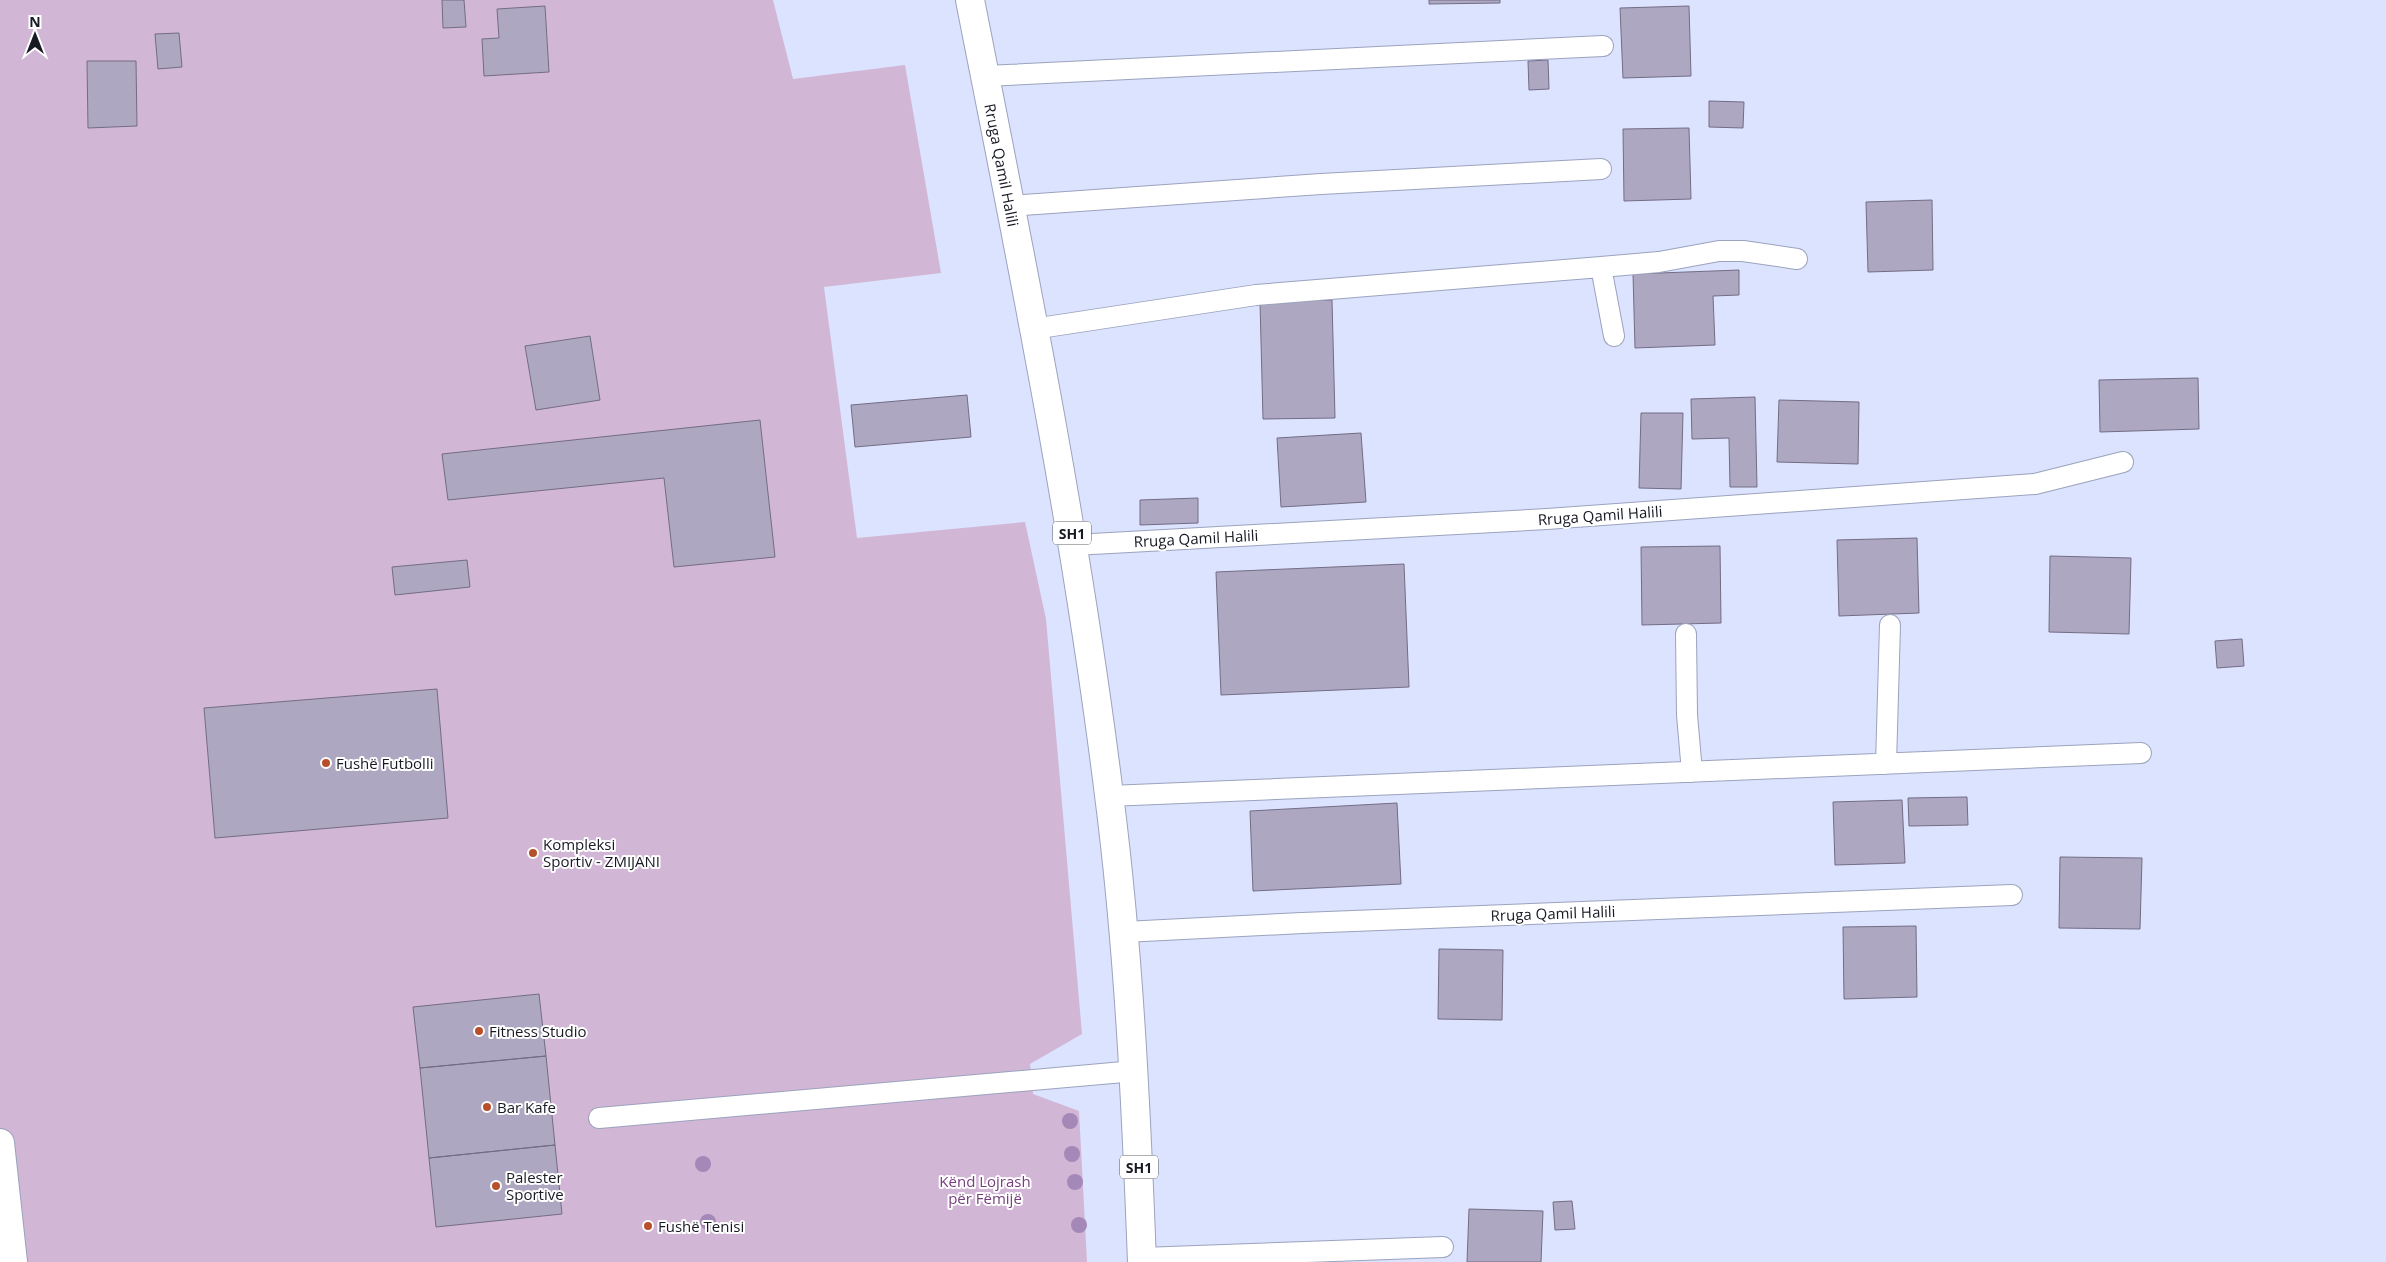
<svg xmlns="http://www.w3.org/2000/svg" width="2386" height="1262" viewBox="0 0 2386 1262" font-family="'Open Sans',sans-serif">
<style>
.green{fill:#d2b6d5}
.building{fill:#aea7c2;stroke:#736c85}
.lines{fill:none;stroke-linecap:round;stroke-linejoin:round}
.service-casing{stroke:#9ba3bd;stroke-width:22}
.minor-casing{stroke:#9ba3bd;stroke-width:30}
.primary-casing{stroke:#9ba3bd;stroke-width:30}
.service{stroke:#fff;stroke-width:20}
.minor{stroke:#fff;stroke-width:28}
.primary{stroke:#fff;stroke-width:28}
.tree{fill:#a388b8}
.poi-dot{fill:#b64f2a;stroke:#fff;stroke-width:2}
.labels{text-anchor:middle;dominant-baseline:central;stroke-width:4;stroke-linejoin:round;paint-order:stroke}
.shield{fill:#fff;stroke:#5d5e65;stroke-width:1}
.shield-label{font-size:14px;font-weight:bold;fill:#171923}
.street-label{font-size:15px;fill:#171923;stroke:#fff}
.poi-label{font-size:15px;fill:#171923;stroke:#fff;text-anchor:start}
.park-label{font-size:15px;fill:#763e7d;stroke:#fff}
</style>
<rect width="100%" height="100%" fill="#dbe3ff"/>
<!-- green -->
<path class="green" d="M0 0H773L793 79 905 65 941 273 824 287 857 538 1025 522 1046 619 1082 1034 1030 1064 1033 1094 1079 1111 1087 1262H0Z"/>
<!-- building -->
<path class="building" d="M442 0H464L466 27 443 28Z
M1429 0H1500V3L1429 4Z
M545 6 549 72 484 76 482 39 499 38 497 9Z
M1689 6 1691 76 1623 78 1620 8Z
M179 33 182 67 158 69 155 34Z
M1548 60 1549 89 1529 90 1528 61Z
M87 61H136L137 126 88 128Z
M1709 101 1744 102 1743 128 1709 127Z
M1689 128 1691 199 1624 201 1623 129Z
M1932 200 1933 270 1868 272 1866 202Z
M1739 270V295L1713 296 1715 345 1635 348 1633 274Z
M1332 300 1335 418 1263 419 1260 302Z
M590 336 600 400 536 410 525 346Z
M2198 378 2199 429 2100 432 2099 380Z
M967 395 971 437 855 447 851 405Z
M1755 397 1757 487H1730L1729 438 1692 439 1691 399Z
M1779 400 1859 402 1858 464 1777 462Z
M1641 413H1683L1681 489 1639 488Z
M760 420 775 557 674 567 664 478 448 500 442 454Z
M1361 433 1366 502 1281 507 1277 438Z
M1198 498V523L1140 525V500Z
M1917 538 1919 613 1839 616 1837 540Z
M1720 546 1721 623 1642 625 1641 547Z
M2050 556 2131 558 2129 634 2049 632Z
M467 560 470 587 395 595 392 567Z
M1404 564 1409 687 1221 695 1216 572Z
M2242 639 2244 666 2217 668 2215 641Z
M437 689 448 818 215 838 204 708Z
M1967 797 1968 825 1909 826 1908 798Z
M1902 800 1905 863 1835 865 1833 802Z
M1397 803 1401 884 1253 891 1250 811Z
M2060 857 2142 858 2140 929 2059 928Z
M1916 926 1917 997 1844 999 1843 927Z
M1439 949 1503 950 1502 1020 1438 1019Z
M539 994 546 1056 420 1068 413 1007Z
M546 1056 555 1145 429 1158 420 1068Z
M555 1145 562 1214 436 1227 429 1158Z
M1572 1201 1575 1229 1555 1230 1553 1202Z
M1469 1209 1543 1211 1541 1262H1467Z"/>
<g class="lines">
<!-- service casing -->
<g class="service-casing">
<path id="service" d="M985 76 1603 46
M1009 206 1321 184 1601 169
M1601 267 1659 262 1719 251H1743L1797 259
M1033 329 1256 295 1601 267 1614 336
M1074 545 1547 519 2035 484 2123 462
M1686 634 1687 715 1692 772
M1886 764 1890 625
M1109 796 2141 753
M1124 932 1302 923 2012 895
M599 1118 1135 1071
M1142 1258 1443 1247"/>
</g>
<!-- minor casing -->
<g class="minor-casing">
<path id="minor" d="M0 1143 13 1262"/>
</g>
<!-- primary casing -->
<g class="primary-casing">
<path id="primary" d="M970 0C1022 264 1076 528 1109 795 1129 950 1136 1106 1142 1262"/>
</g>
<!-- service -->
<use href="#service" class="service"/>
<!-- minor -->
<use href="#minor" class="minor"/>
<!-- primary -->
<use href="#primary" class="primary"/>
</g>
<!-- trees -->
<g class="tree">
<circle cx="1070" cy="1121" r="8"/>
<circle cx="1072" cy="1154" r="8"/>
<circle cx="703" cy="1164" r="8"/>
<circle cx="1075" cy="1182" r="8"/>
<circle cx="708" cy="1222" r="8"/>
<circle cx="1079" cy="1225" r="8"/>
</g>
<!-- markers -->
<g class="poi-dot">
<circle cx="326" cy="763" r="5"/>
<circle cx="533" cy="853" r="5"/>
<circle cx="479" cy="1031" r="5"/>
<circle cx="487" cy="1107" r="5"/>
<circle cx="496" cy="1186" r="5"/>
<circle cx="648" cy="1226" r="5"/>
</g>
<g class="labels">
<!-- shield labels -->
<g class="shield">
<rect x="1053" y="521.5" width="38" height="23" rx="4"/>
<rect x="1120" y="1155.5" width="38" height="23" rx="4"/>
</g>
<g class="shield-label">
<text x="1072" y="533">SH1</text>
<text x="1139" y="1167">SH1</text>
</g>
<!-- street labels -->
<g class="street-label">
<text transform="translate(1002 165) rotate(79)">Rruga Qamil Halili</text>
<text transform="translate(1600 515) rotate(-4)">Rruga Qamil Halili</text>
<text transform="translate(1196 538) rotate(-3)">Rruga Qamil Halili</text>
<text transform="translate(1553 913) rotate(-2)">Rruga Qamil Halili</text>
</g>
<!-- poi labels -->
<g class="poi-label">
<text x="336" y="763">Fushë Futbolli</text>
<text x="543" y="844">Kompleksi<tspan x="543" dy="17">Sportiv - ZMIJANI</tspan></text>
<text x="489" y="1031">Fitness Studio</text>
<text x="497" y="1107">Bar Kafe</text>
<text x="506" y="1177">Palester<tspan x="506" dy="17">Sportive</tspan></text>
<text x="658" y="1226">Fushë Tenisi</text>
</g>
<!-- park labels -->
<g class="park-label">
<text x="985" y="1181">Kënd Lojrash<tspan x="985" dy="17">për Fëmijë</tspan></text>
</g>
</g>
<!-- north arrow -->
<g transform="translate(35 35)" stroke="#ffffff" stroke-width="4" paint-order="stroke">
<path d="M0-4L9 19L0 12L-9 19Z" fill="#171923"/>
<text y="-8" font-size="14" font-weight="bold" text-anchor="middle" fill="#171923">N</text>
</g>
</svg>
